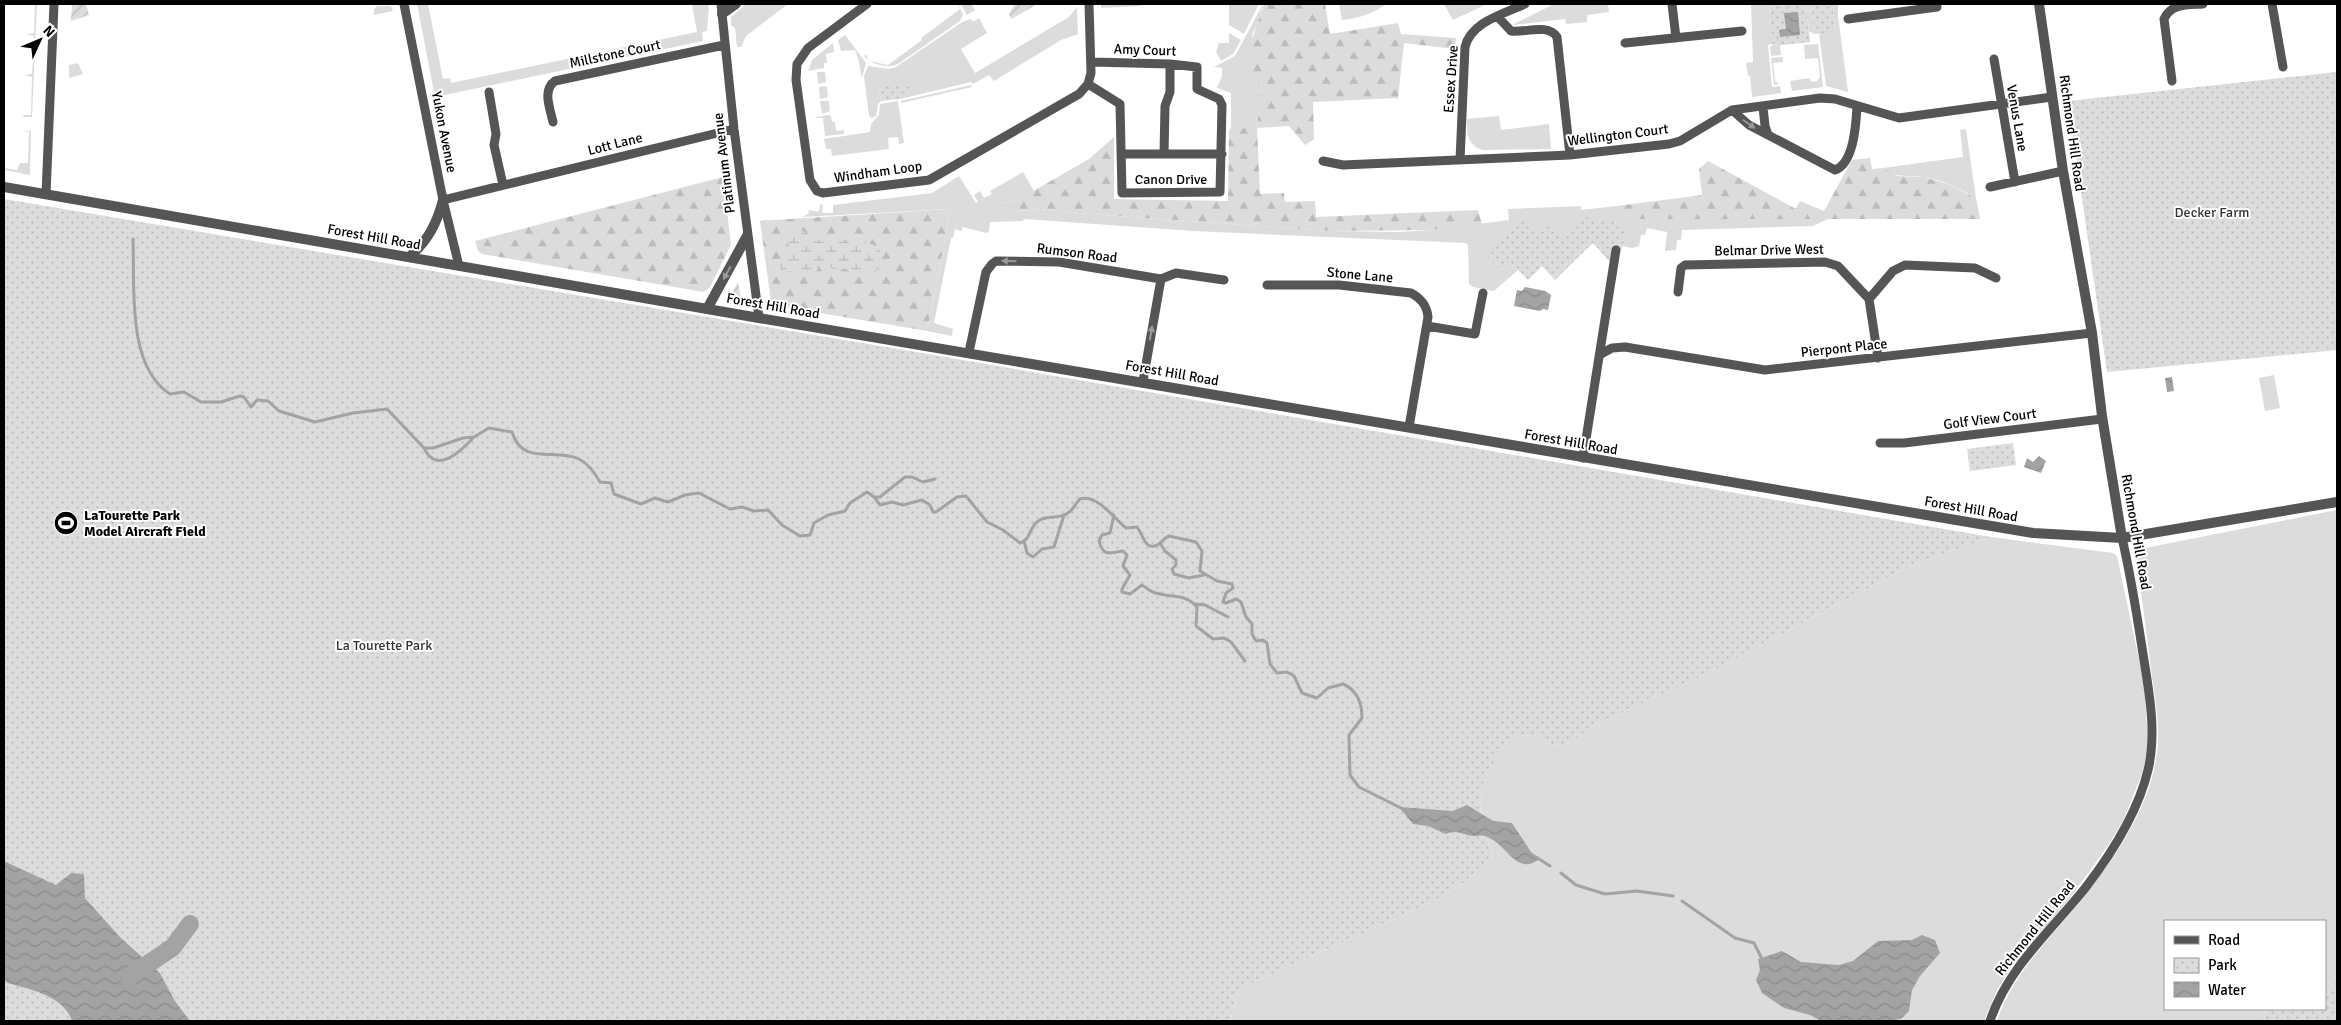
<svg xmlns="http://www.w3.org/2000/svg" width="2341" height="1025" viewBox="0 0 2341 1025" font-family="Signika,sans-serif">
<style>
.grass{fill:#dcdcdc}
.forest{fill:url(#forest-firs)}
.wetland{fill:url(#wetland-marsh)}
.park{fill:url(#park-dots)}
.garden{fill:url(#garden-furrows)}
.water{fill:url(#water-waves)}
.lines{fill:none;stroke-linecap:round;stroke-linejoin:round}
.stream{stroke:#a3a3a3;stroke-width:3}
.river{stroke:#a3a3a3;stroke-width:18}
.minor{stroke:#555;stroke-width:9}
.tertiary{stroke:#555;stroke-width:10}
.oneway{fill:#999}
.labels{text-anchor:middle;dominant-baseline:central;stroke-width:4;stroke-linejoin:round;paint-order:stroke}
.street-label{font-size:14px;fill:#000;stroke:#fff}
.park-label{font-size:14px;fill:#333;stroke:#fff}
.poi-label{font-size:14px;font-weight:bold;fill:#000;stroke:#fff;text-anchor:start}
</style>
<defs>
<pattern id="forest-firs" width="22" height="20" patternUnits="userSpaceOnUse" patternTransform="scale(1.25)"><rect width="22" height="20" fill="#dcdcdc"/><path d="M5 1l3.5 6h-7zM16 11l3.5 6h-7z" fill="#bbb"/></pattern>
<pattern id="wetland-marsh" width="20" height="14" patternUnits="userSpaceOnUse" patternTransform="scale(1.25)"><rect width="20" height="14" fill="#dcdcdc"/><path d="M1 5h8M5 5V1M11 12h8M15 12V8" fill="none" stroke="#bbb"/></pattern>
<pattern id="park-dots" width="8" height="8" patternUnits="userSpaceOnUse" patternTransform="scale(1.25)"><rect width="8" height="8" fill="#dcdcdc"/><path d="M2 2h.1M6 6h.1" fill="none" stroke="#bbb" stroke-width="1.8" stroke-linecap="round"/></pattern>
<pattern id="garden-furrows" width="10" height="10" patternUnits="userSpaceOnUse" patternTransform="scale(1.25)"><rect width="10" height="10" fill="#dcdcdc"/><path d="M-1 1l2-2M0 10L10 0M9 11l2-2" fill="none" stroke="#bbb"/></pattern>
<pattern id="water-waves" width="16" height="10" patternUnits="userSpaceOnUse" patternTransform="scale(1.25)"><rect width="16" height="10" fill="#a3a3a3"/><path d="M0 5q4-4 8 0t8 0" fill="none" stroke="#8b8b8b"/></pattern>
</defs>
<rect width="100%" height="100%" fill="#fff"/>
<!-- grass -->
<path class="grass" d="M35 4H37L32 117H23L24 115H31L32 77 24 75 32 74 34 36 26 34 34 33Z
M417 4H428L443 79 450 78 451 83 697 32 692 4H709L707 31 702 32 703 41 435 97Z
M746 4H788L746 36 741 47H737L735 28 731 25V17Z
M957 4H958L963 15 960 21 898 64C887 69 871 64 864 56L866 54 869 61 888 65 922 40 921 38 960 9Z
M961 4H971L975 10 967 15Z
M1101 4H1141V6L1101 8Z
M1229 4H1259L1244 34 1229 25Z
M1263 4 1259 20 1252 35 1262 80 1257 128 1229 130 1231 128V93L1217 88 1222 76V68L1214 67 1235 56Z
M1339 4H1386C1372 14 1360 18 1342 20Z
M1444 4H1487L1453 20Z
M1554 4H1608L1609 12 1587 15V22L1566 24 1565 19 1512 25Z
M1751 4H1794L1769 7 1773 44 1768 45 1772 87 1780 86 1781 93 1752 97 1750 76H1748L1746 63 1753 62Z
M1806 4H1811L1814 34 1809 31Z
M1833 4H1838V16L1848 92 1826 86 1819 33 1835 31Z
M377 6H391L393 11 374 15V9Z
M1077 7 1078 34 1061 40 994 81 989 75 973 84 971 82 900 99 899 95 883 88 879 89 881 101 878 104 876 116 872 118 869 116 864 76 868 66 889 69 896 67 962 22 971 19 973 22 979 18 987 33 961 49 975 73 1069 17Z
M1229 33 1241 40 1233 54 1221 61 1216 52 1219 43H1229Z
M845 35 866 63 862 78 858 58 855 50 841 51 838 40Z
M833 43 834 52 826 54 827 63H824V68L808 71 812 60Z
M1818 44 1823 87 1792 91 1790 81 1809 78 1812 82 1817 81 1820 77 1818 58 1805 59 1804 45Z
M1780 45 1781 55 1771 56 1770 46Z
M1783 57V62L1773 63 1775 81 1779 84 1774 85 1771 58Z
M78 63 83 74 69 78V65Z
M817 72H825L826 82 818 84Z
M971 85 972 87 901 103V101Z
M824 86 827 87 828 97 820 99 819 87Z
M820 101H829L830 111 822 114Z
M898 101 904 143 899 144 898 137 888 138 889 149 832 156 831 149H826L824 139 870 132 871 124 879 115 880 104Z
M827 115 831 116 832 122H835L836 131 844 130V134L825 136 823 118H813Z
M1499 116 1501 130 1549 124 1551 149 1484 150C1467 147 1467 133 1467 119Z
M1966 129 1976 198C1960 189 1943 180 1924 177 1908 175 1896 179 1883 168L1963 157 1960 130Z
M22 131H31L30 175 4 170V168L17 170 20 163H28L29 132Z
M1023 172 1034 191 1016 201 1000 203 1005 216 1018 211 1041 209 1088 214 1332 231 1399 232 1432 230 1509 220 1508 209 1581 206V210L1617 206 1627 218 1636 219 1830 218 1813 226 1682 230 1681 240H1677L1676 250 1665 251 1667 232 1647 228 1645 235H1641L1639 246 1632 248 1623 246 1627 224 1563 238 1511 263 1518 270 1494 291 1473 287 1469 284 1468 246 1466 243 1193 231 1024 219 1023 221 990 222 989 232 986 233 963 227 961 231 955 229 953 238H951L934 323 953 329 952 336 927 331 951 209 802 217 808 214 809 210 819 212 820 204 823 205 822 213H833V205L932 193 959 176 976 203 978 202 974 195 980 191 984 198 992 194 990 191Z
M2274 375 2280 408 2265 411 2259 378Z
M2337 510V973L2328 995H2325V921H2165V1009H2268L2254 1021H1997C2013 972 2051 938 2083 898 2114 859 2148 810 2156 759 2161 732 2156 704 2152 677 2147 637 2142 597 2136 557L2140 549Z
M1991 537 2113 553 2117 556 2141 669 2145 697 2148 745 2143 771 2123 821 2107 847 2066 903 2012 966 1997 990 1984 1021H1230L1239 989 1439 899 1470 878 1492 856 1480 814 1482 787 1500 750 1509 740 1521 736 1535 735 1548 744 1559 746 1572 742 1591 727 1711 672 1910 566Z"/>
<!-- forest -->
<path class="forest" d="M1264 4H1325L1330 34 1398 23 1401 34 1456 38 1455 49 1404 43 1398 98 1313 102 1314 139 1305 145 1289 126 1257 128 1260 194 1284 193 1285 202 1315 201 1316 217 1478 210 1482 224 1432 230 1332 231 1088 214 1041 209 1018 211 1005 216 1001 215 999 211 1000 203 1016 201 1089 159 1114 137V199L1228 201 1229 130 1257 127 1262 80 1249 76C1246 49 1256 29 1264 4Z
M1870 158 1872 169 1883 168 1897 176 1924 177 1948 184 1976 198 1980 219H1636L1627 218 1617 206 1702 195 1699 169 1708 161 1796 209 1800 201 1824 211 1852 160Z
M723 177 731 245 710 287 704 292 482 254 478 251 475 241Z
M951 209 927 331 779 306 771 302 760 221Z"/>
<!-- wetland -->
<path class="wetland" d="M793 229C805 229 811 238 822 241 839 245 894 231 879 269L871 272 864 269 854 275 846 269H833L823 262 819 264 815 276 810 271H781L780 262 789 247 787 238 789 232Z"/>
<!-- park -->
<path class="park" d="M1794 4H1806L1810 42 1773 46 1769 7Z
M1811 4H1833L1835 32 1814 34Z
M2337 72V350L2107 372 2068 101Z
M885 84H888L890 87 911 84 912 93 900 95V99L881 101 879 89 883 88Z
M4 199 922 353 1991 537 1910 566 1711 672 1591 727 1572 742 1559 746 1548 744 1535 735 1521 736 1509 740 1500 750 1482 787 1480 814 1492 856 1470 878 1439 899 1239 989 1230 1021H190L175 1001 160 973 121 938 85 898 71 873 56 885 4 861Z
M1524 217 1540 233 1550 224 1563 238 1575 224 1586 217 1627 224 1624 244 1621 250 1613 248 1610 262 1593 243 1555 280 1542 266 1528 280 1511 263 1502 272 1485 254Z
M2013 443 2016 465 1970 471 1967 449Z
M2337 973V1021H2254L2268 1009H2325V995H2328Z
M4 979 7 983C29 989 64 996 72 1021H4Z"/>
<!-- garden -->
<path class="garden" d="M72 4H86L89 15 71 21Z
M1015 4H1033L1034 6 1011 19 1009 14Z
M738 282 741 299 730 297Z"/>
<!-- water -->
<path class="water" d="M1798 12 1800 35 1780 37 1779 30 1786 29 1784 13Z
M1525 287 1545 291 1551 295 1548 310 1543 309 1540 311 1514 306 1517 290 1522 291Z
M2172 377 2174 391 2167 392 2165 378Z
M2039 456 2046 461 2041 473 2024 467 2027 458 2033 462Z
M1467 805 1493 821 1512 823 1531 852 1539 858 1538 860C1518 874 1508 849 1493 840 1480 832 1479 838 1468 835 1459 833 1455 830 1446 834L1428 826 1413 824 1399 807 1453 811Z
M4 861 56 885 71 873 84 874 85 898 121 938 160 973 175 1001 190 1021H72C64 996 29 989 7 983L4 979Z
M1922 935 1935 940 1940 953 1920 976 1912 990 1909 1011 1902 1018 1892 1021H1821L1810 1015 1784 1008 1762 993 1756 980 1760 970 1758 959 1782 951 1801 962 1839 965 1853 961 1878 941 1912 940Z"/>
<g class="lines">
<!-- stream -->
<path class="stream" d="M133 239C135 285 126 366 170 394L184 392 201 402H221L240 396 244 397 251 407 257 400 268 401 279 411 315 422 353 413 387 409 424 448H433L463 438 474 437 489 428 512 432C522 466 554 448 579 459 589 464 595 473 600 482L611 483 614 494 641 504 655 498 668 502 685 495 699 493 730 509 742 507 754 511 768 510 782 525 800 536 810 535 814 523 828 515 845 511 850 503 867 492 874 497 880 505 892 502 903 505 922 500 930 505 933 512H936L957 497 966 496 987 522 1003 530 1020 543C1031 539 1029 529 1037 522 1043 515 1055 519 1064 515 1073 512 1074 505 1080 499 1098 494 1114 519 1126 528L1137 527C1143 534 1145 553 1159 544 1163 541 1164 538 1169 536L1196 542 1202 551 1200 571 1217 581 1232 584 1233 588 1226 593 1223 602 1226 603 1236 599 1241 602 1246 617 1252 624V634L1256 641 1263 640 1267 643 1270 664 1277 673 1287 672 1294 676 1302 693 1317 698 1328 688 1343 684C1357 690 1362 703 1362 718L1349 735 1350 775 1359 787 1403 809
M424 448C437 476 462 450 474 437
M874 497H880L905 477H912L923 482 935 479
M1114 515 1110 533 1102 535 1099 541C1103 557 1110 553 1123 551L1127 555 1123 566 1130 575 1122 589V592L1130 594 1142 585C1146 587 1150 592 1156 593 1171 598 1185 593 1197 607L1196 626 1213 639 1224 638 1231 642 1245 661
M1024 541 1027 553 1033 557 1042 549 1054 547 1064 515
M1160 543 1165 551 1176 560V565L1172 569 1174 574 1189 578 1204 575
M1195 604 1205 605 1228 617
M1536 857 1550 866
M1561 873 1576 885 1605 894 1637 891 1673 896
M1682 901 1735 938 1754 943 1761 957"/>
<!-- river -->
<path class="river" d="M129 977 173 947 190 924"/>
<!-- minor -->
<path class="minor" d="M404 4 443 200 459 266
M721 4 734 129 759 318
M867 4 808 48 797 64 796 80 810 180 817 191 823 193 929 180 1079 94 1088 84 1091 73 1089 4
M1672 4 1676 38
M2272 4 2283 67
M1498 17 1511 31C1525 33 1548 23 1557 37L1570 155
M1848 19 1937 7
M1625 43 1742 31
M1994 59 2015 182
M2172 81 2164 19C2171 3 2188 5 2203 4
M1088 84 1120 104 1122 193 1220 192 1222 105 1219 99 1197 89V67L1170 64 1092 62
M489 92 496 134 494 145 503 185
M1763 107 1765 126 1768 135
M1732 110 1749 125 1835 170C1854 163 1856 124 1857 107
M553 122C550 108 542 90 555 81L724 45
M1121 154H1222
M1164 154 1165 106 1170 92V64
M1460 160 1465 47C1471 22 1503 14 1525 4
M1323 161 1343 165 1570 155 1669 144 1680 141 1732 110 1820 98 1835 99 1899 118 2052 97
M1990 187 2063 171
M46 194 54 4
M443 200 734 129
M1267 285H1339L1411 293C1422 299 1427 306 1428 317L1409 427
M1678 292 1681 268 1685 265 1825 262 1838 266 1869 299
M1427 326 1475 334 1483 293
M969 352 986 272 992 264 996 261 1059 262 1161 279 1176 273 1224 280
M1601 354 1612 348 1625 347 1765 370 2092 333
M1878 358 1869 299 1893 271 1905 265 1975 268 1996 278
M1143 381 1161 279
M1880 443H1904L2102 419
M1583 458 1616 250
M1990 1021C2008 967 2052 930 2086 887 2112 853 2138 812 2148 770 2157 732 2149 692 2143 654 2137 615 2131 576 2122 538"/>
<!-- tertiary -->
<path class="tertiary" d="M2039 4 2063 171 2092 333 2102 416 2122 538
M722 14 736 4
M4 187 759 318 2033 533 2122 538 2337 502
M409 257C428 241 437 223 443 200
M707 309 747 236"/>
</g>
<!-- one-way arrows -->
<defs><path id="oneway-solid" d="M-6-.8H1V-3.2L6.5 0L1 3.2V.8H-6Z" transform="scale(1.25)"/></defs>
<g class="oneway">
<use href="#oneway-solid" transform="translate(1749 124) rotate(35)"/>
<use href="#oneway-solid" transform="translate(1009 261) rotate(-179)"/>
<use href="#oneway-solid" transform="translate(727 273) rotate(119)"/>
<use href="#oneway-solid" transform="translate(1151 333) rotate(-80)"/>
</g>
<!-- icons -->
<defs>
<g id="stadium-disc" transform="scale(1.25)"><circle r="9.5" fill="#000" stroke="#fff"/><path d="M0-5a6.5 5 0 1 0 0 10a6.5 5 0 1 0 0-10ZM-3.5-1.8h7v3.6h-7Z" fill="#fff"/></g>
</defs>
<g fill-rule="evenodd">
<use href="#stadium-disc" x="66" y="523"/>
</g>
<g class="labels">
<!-- street labels -->
<g class="street-label">
<text transform="translate(1145 50) rotate(2)">Amy Court</text>
<text transform="translate(615 54) rotate(-12)">Millstone Court</text>
<text transform="translate(1451 79) rotate(-86)">Essex Drive</text>
<text transform="translate(2017 118) rotate(80)">Venus Lane</text>
<text transform="translate(444 132) rotate(79)">Yukon Avenue</text>
<text transform="translate(2072 133) rotate(82)">Richmond Hill Road</text>
<text transform="translate(1618 135) rotate(-7)">Wellington Court</text>
<text transform="translate(615 144) rotate(-14)">Lott Lane</text>
<text transform="translate(724 163) rotate(-97)">Platinum Avenue</text>
<text transform="translate(878 172) rotate(-8)">Windham Loop</text>
<text x="1171" y="179">Canon Drive</text>
<text transform="translate(374 237) rotate(10)">Forest Hill Road</text>
<text transform="translate(1769 250) rotate(-1)">Belmar Drive West</text>
<text transform="translate(1077 253) rotate(7)">Rumson Road</text>
<text transform="translate(1360 275) rotate(5)">Stone Lane</text>
<text transform="translate(773 306) rotate(10)">Forest Hill Road</text>
<text transform="translate(1844 348) rotate(-6)">Pierpont Place</text>
<text transform="translate(1172 373) rotate(10)">Forest Hill Road</text>
<text transform="translate(1990 419) rotate(-7)">Golf View Court</text>
<text transform="translate(1571 442) rotate(10)">Forest Hill Road</text>
<text transform="translate(1971 509) rotate(10)">Forest Hill Road</text>
<text transform="translate(2136 532) rotate(80)">Richmond Hill Road</text>
<text transform="translate(2035 928) rotate(-51)">Richmond Hill Road</text>
</g>
<!-- park labels -->
<g class="park-label">
<text x="2212" y="212">Decker Farm</text>
<text x="384" y="645">La Tourette Park</text>
</g>
<!-- poi labels -->
<g class="poi-label">
<text x="84" y="515">LaTourette Park<tspan x="84" dy="16">Model Aircraft Field</tspan></text>
</g>
</g>
<!-- border -->
<rect width="2341" height="1025" fill="none" stroke="#000000" stroke-width="10"/>
<!-- legend -->
<rect x="2164" y="920" width="162" height="90" fill="#ffffff" stroke="#999999"/>
<rect x="2174" y="936" width="25" height="8" fill="#555555" stroke="#999999"/>
<text x="2208" y="945" font-size="15" fill="#000000">Road</text>
<rect x="2174" y="958" width="25" height="15" fill="url(#park-dots)" stroke="#999999"/>
<text x="2208" y="970" font-size="15" fill="#000000">Park</text>
<rect x="2174" y="982" width="25" height="15" fill="url(#water-waves)" stroke="#999999"/>
<text x="2208" y="995" font-size="15" fill="#000000">Water</text>
<!-- north arrow -->
<g transform="translate(40 40) rotate(46)" stroke="#ffffff" stroke-width="4" paint-order="stroke">
<path d="M0-4L9 19L0 12L-9 19Z" fill="#000000"/>
<text y="-8" font-size="14" font-weight="bold" text-anchor="middle" fill="#000000">N</text>
</g>
</svg>
